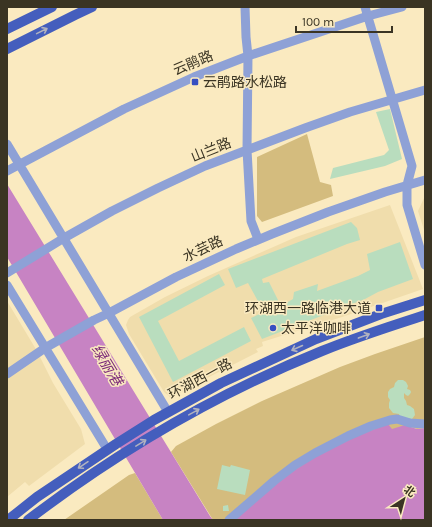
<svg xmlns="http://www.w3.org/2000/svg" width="432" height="527" viewBox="0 0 432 527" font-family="Karla,'Noto Sans SC',sans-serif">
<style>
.built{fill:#f0ddac}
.green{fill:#d4bc7e}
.water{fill:#c783c3}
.building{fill:#b9ddbe}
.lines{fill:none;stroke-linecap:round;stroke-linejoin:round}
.minor{stroke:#8ea1d6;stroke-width:9}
.major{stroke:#445ebd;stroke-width:10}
.oneway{stroke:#b1b2bf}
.poi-dot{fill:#364fc1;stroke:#faeac0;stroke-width:1.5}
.labels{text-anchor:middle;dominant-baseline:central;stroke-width:3;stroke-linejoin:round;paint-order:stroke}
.street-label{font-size:14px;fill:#3a3423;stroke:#faeac0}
.poi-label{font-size:14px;fill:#3a3423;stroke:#faeac0;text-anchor:start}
.water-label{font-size:15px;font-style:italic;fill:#7c2b7a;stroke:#faeac0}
</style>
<rect width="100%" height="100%" fill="#faeac0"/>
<!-- built -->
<path class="built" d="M425 196V233L418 211Z
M390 205 423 289 342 317 262 342 263 346 256 349 258 352 209 377 171 398 164 392 129 334 126 325 128 320 130 317 165 297 208 276 296 237Z
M7 301 37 351 53 383 81 429 85 444 29 486 25 482 7 497Z"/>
<!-- green -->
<path class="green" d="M307 134 320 182 331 185 333 196 262 222 257 216V157Z
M425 337V428L417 429 411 427 235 520H213L171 452 176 446 216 424 262 401 340 367 375 354Z
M135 473 163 520H64L129 475Z"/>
<!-- water -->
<path class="water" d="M7 184 210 516 213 520H163L7 257Z
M388 424 392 429 405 425 417 429 425 428V520H235L275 483 318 455 357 436Z"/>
<!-- building -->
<path class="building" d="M390 109 402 159 385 166 330 179 333 168 384 155 389 150 376 112Z
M351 222 357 228 360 240 347 244 262 279 263 283 269 282 281 306 293 299 294 292 318 284 317 291 358 276 370 270 367 254 400 242 413 279 378 292 365 299 262 339 251 318 264 312 248 283 236 288 228 269Z
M219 274 225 285 158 321 179 361 244 327 251 341 173 382 139 317Z
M398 380H403L406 382 408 386 407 389 410 390 411 392 410 394 408 396 406 395 404 393V398L406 401 407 405 410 406 414 409 415 415 412 419 400 417 399 414 393 413 389 408V403L390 400 388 397V392L390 389 394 387 395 383Z
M222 465 230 467 231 465 250 470 245 495 217 489Z
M228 505 229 511H223V506Z"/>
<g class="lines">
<!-- minor -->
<path class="minor" d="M245 7 246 37 248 56 247 150 251 221 258 239
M365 7 412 166 407 185V205L425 265
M7 144 168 412
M7 171 124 109 194 77 248 56 368 16 402 7
M7 273 64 238 112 211 158 188 205 166 305 128 350 112 425 90
M7 285 107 449
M7 374 45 348 94 320 109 313 176 277 236 249 272 234 328 212 385 192 425 180
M229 520 274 481 295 465 315 453 348 436 371 426 390 420 397 419 410 423 425 424"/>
<!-- major -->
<path class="major" d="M7 29 52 7
M7 49 75 15 92 7
M8 520 37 497 116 444 154 420 221 383 316 339 381 314 425 300
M28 520C117 452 218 393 322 351 356 337 391 326 425 315"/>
</g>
<!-- one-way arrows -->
<defs><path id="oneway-shaft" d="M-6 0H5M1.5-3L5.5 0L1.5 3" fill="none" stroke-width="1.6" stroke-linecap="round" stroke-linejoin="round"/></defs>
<g class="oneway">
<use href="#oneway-shaft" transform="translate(42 31) rotate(-26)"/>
<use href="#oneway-shaft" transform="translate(364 336) rotate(-20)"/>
<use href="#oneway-shaft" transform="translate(297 348) rotate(156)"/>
<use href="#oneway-shaft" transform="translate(194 412) rotate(-29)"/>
<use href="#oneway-shaft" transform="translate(141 443) rotate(-31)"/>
<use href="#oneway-shaft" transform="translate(83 465) rotate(146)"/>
</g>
<!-- markers -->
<g class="poi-dot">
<rect x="191" y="78" width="8" height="8" rx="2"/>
<rect x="375" y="304" width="8" height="8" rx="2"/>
<circle cx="273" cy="328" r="4"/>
</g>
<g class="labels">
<!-- street labels -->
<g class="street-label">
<text transform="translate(193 63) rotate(-23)">云鹃路</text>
<text transform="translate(211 150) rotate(-22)">山兰路</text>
<text transform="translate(203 249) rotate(-25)">水芸路</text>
<text transform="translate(200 379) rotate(-28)">环湖西一路</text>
</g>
<!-- poi labels -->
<g class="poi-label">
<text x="203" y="82">云鹃路水松路</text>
<text x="371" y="308" text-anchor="end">环湖西一路临港大道</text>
<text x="281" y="328">太平洋咖啡</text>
</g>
<!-- water labels -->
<g class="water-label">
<text transform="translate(107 365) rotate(59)">绿丽港</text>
</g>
</g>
<!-- border -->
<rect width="432" height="527" fill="none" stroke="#3a3423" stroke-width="16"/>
<!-- north arrow -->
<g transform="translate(404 499) rotate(36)" stroke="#faeac0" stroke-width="3" paint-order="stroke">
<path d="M0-3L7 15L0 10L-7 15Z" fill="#3a3423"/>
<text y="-6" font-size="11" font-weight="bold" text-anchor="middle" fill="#3a3423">北</text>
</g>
<!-- scale -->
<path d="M296 26v6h96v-6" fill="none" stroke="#3a3423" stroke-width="2"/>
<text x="302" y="26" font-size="12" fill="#3a3423" stroke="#faeac0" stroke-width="3" paint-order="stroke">100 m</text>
</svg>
